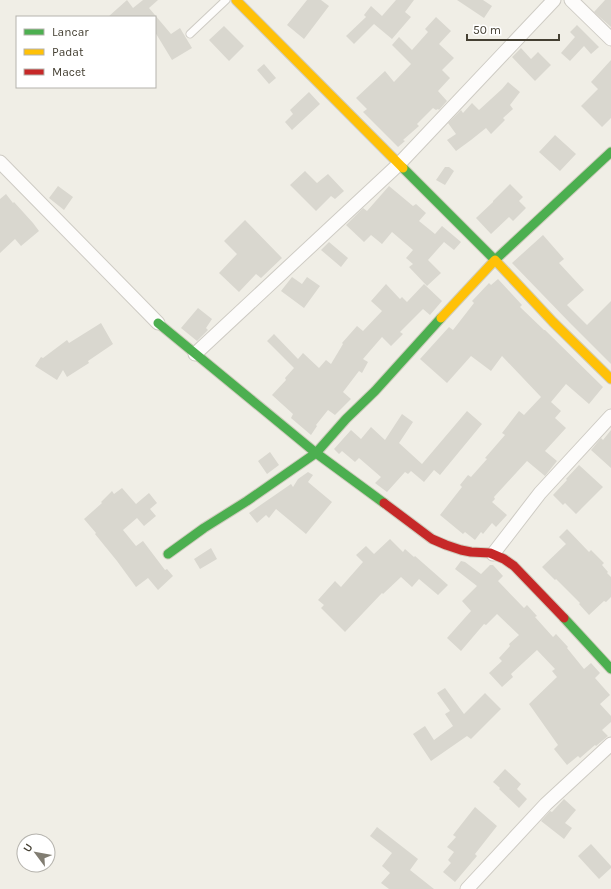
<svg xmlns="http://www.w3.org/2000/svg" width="611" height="889" viewBox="0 0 611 889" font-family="Karla,sans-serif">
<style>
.building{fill:#d9d7cf}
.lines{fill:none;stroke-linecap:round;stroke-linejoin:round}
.lane-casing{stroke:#cecbc4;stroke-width:9}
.street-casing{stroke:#cecbc4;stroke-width:15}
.fast-casing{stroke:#cfccbd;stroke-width:11}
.slow-casing{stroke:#cfccbd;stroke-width:11}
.jam-casing{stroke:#cfccbd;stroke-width:11}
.lane{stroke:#fdfcfb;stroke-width:7}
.street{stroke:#fdfcfb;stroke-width:13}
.fast{stroke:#4caf50;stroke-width:9}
.slow{stroke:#ffc107;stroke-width:9}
.jam{stroke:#c62828;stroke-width:9}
</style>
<rect width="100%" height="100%" fill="#f0eee6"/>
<!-- building -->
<path class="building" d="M127 0 133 8 143 0H158L149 8 171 34 180 28 192 48 172 60 155 32V17H108Z
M307 0H321L329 6 304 39 287 25Z
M396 0H414L405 12 411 17 392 39 374 24 354 44 346 36 366 17 364 15 371 6 382 16Z
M457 0H483L492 6 484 18Z
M605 0H611V27L594 12Z
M436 17 451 31 439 44 454 58 442 70 450 78 438 91 447 101 439 110 438 109 436 110 433 108 417 124 419 126 403 140 405 141 398 147 363 112 367 109 356 98 385 71 394 82 411 64 392 45 399 37 412 50 428 32 425 29Z
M577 25 599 47 591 54 584 46 570 61 561 53 575 37 570 32Z
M224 26 244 46 229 61 209 40Z
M521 48 531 59 538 52 551 65 535 81 512 57Z
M611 60V118L602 127 581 106 598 89 591 82Z
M264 64 276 78 269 84 257 70Z
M508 82 520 92 510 105 513 109 503 118 505 120 491 134 486 128 471 140 456 151 447 140 456 134 448 123 461 110 463 113 472 103 479 110 502 89Z
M309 92 320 104 292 130 285 122 293 114 290 110Z
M555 135 576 154 560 171 539 152Z
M445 167H449L454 171 445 185 436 180Z
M305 171 317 183 328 174 344 191 335 199 331 196 316 211 290 185Z
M510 184 523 197 519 201 526 208 513 221 509 217 491 234 476 218 493 202V201Z
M58 186 73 197 64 210 49 198Z
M389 186 413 206 416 204 426 213 419 221 435 234 442 226 461 242 454 250 444 242 428 260 441 273 427 286 409 267 413 264 406 258 413 250 392 232 382 244 371 235 364 242 346 225 363 208 367 211Z
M6 194 13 203 14 202 33 223 39 231 21 246 15 239 0 253V199Z
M245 220 282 258 261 278 256 274 239 292 219 273 237 254 224 241Z
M543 235 564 259 559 263 584 290 567 305 587 325 611 301V364L570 323 512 263Z
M329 242 348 258 341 267 321 250Z
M292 277 302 284 307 277 320 286 304 308 281 291Z
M498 279 522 305 520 307 544 330H545L603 387 589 404 566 384 551 402 561 411 555 418 566 428 545 451 557 461 545 476 527 461 494 497 495 499 492 502 507 515 496 527 492 523 483 534 481 532 475 540 465 532 463 534 440 515 462 487 460 485 468 475 471 477 487 459 485 458 505 435 502 433 519 411 524 415 541 397 502 356 491 371 471 356 447 383 420 359 449 327 453 330 474 303 472 301 489 283 491 285Z
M386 284 400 299 402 297 407 302 424 284 442 301 430 315 423 309 400 332 403 334 391 346 382 337 363 359 368 362 362 373 359 371 343 392 351 399 335 415 328 410 316 425 317 426 311 435 291 418 293 414 272 395 286 380 285 378 294 368 267 341 274 334 298 359 303 353 319 368 326 360 331 364 343 344 342 343 357 326 363 331 382 311 371 301Z
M198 308 212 319 206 328 208 330 197 341 181 328Z
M101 323 113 344 88 361 89 363 67 377 63 370 57 380 35 366 41 357 43 358 67 340 69 343Z
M467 411 482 424 440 475 434 470 424 482 411 471 408 474 405 472 387 492 375 483 381 477 359 458 355 462 342 451 339 454 334 449 351 430 361 439 371 427 385 440 402 414 413 422 399 443 422 464Z
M611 430V468L591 450 601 438 603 440Z
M270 452 279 465 267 474 258 461Z
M579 465 603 487 576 514 565 503 563 505 553 495 567 480 566 479Z
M308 472 313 475 308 482 332 502 306 534 276 509 269 518 266 515 257 523 249 513 291 484 293 487 298 479Z
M122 488 136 504 149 493 157 503 150 509 156 516 144 526 137 518 123 530 136 546 143 541 165 570 167 569 173 576 158 590 148 578 136 587 117 561 95 534 96 533 84 519 102 503 101 502 112 491 114 494Z
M567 529 589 552 591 550 604 563 602 565 608 572 607 573 611 577V597L606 602 604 601 589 615 579 604 580 603 556 579 555 580 542 567 566 544 559 537Z
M390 539 403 552 405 549 414 557 415 556 448 585 438 595 419 579 412 587 401 577 383 594 382 593 345 632 321 608 324 605 318 600 335 581 341 587 363 562 356 555 366 546 374 554Z
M211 548 217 559 200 569 194 559Z
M461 561 465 562 481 574 490 565H493L503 576 498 581 524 608 527 605 537 616 535 617 553 637 556 634 568 647 567 648 584 669 591 663 600 673 595 678 610 695 600 704 611 716V722L602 730 608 736 596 746 595 745 580 758 578 756 567 765 554 749 558 745 529 704 557 677 552 671 555 669 537 650 511 674 513 677 502 687 489 673 502 661 499 658 510 646 509 644 519 635 497 614 486 625 484 624 461 651 447 638 471 611 462 601 477 586 455 569Z
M445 688 464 714 485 693 501 709 471 739 467 736 431 761 413 734 425 726 434 740 453 726 445 714 450 711 437 693Z
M505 769 521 784 517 789 527 799 519 808 499 789 500 788 493 782Z
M564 799 576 810 565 823 572 828 564 839 541 821 550 811 552 812Z
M475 807 497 826 475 854 477 856 455 882 443 872 451 863 448 860 454 852 447 847 456 837 453 835Z
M377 827 418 859 410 870 434 889H389L381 883 390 873 382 866 392 853 370 836Z
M591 844 611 866V868L599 879 578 856Z"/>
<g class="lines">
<!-- lane casing -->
<g class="lane-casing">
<path id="lane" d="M190 34 226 0"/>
</g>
<!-- street casing -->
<g class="street-casing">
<path id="street" d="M571 0 611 39
M0 162 158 323
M195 354 399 164 554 0
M493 554 540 493 611 416
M467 889 546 804 611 744"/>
</g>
<!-- fast casing -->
<g class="fast-casing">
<path id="fast" d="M403 168 495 260 611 152
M158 323 316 453 384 503
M168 554 204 528 247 501 316 453 346 419 375 391 441 318
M564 618 611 669"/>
</g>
<!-- slow casing -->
<g class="slow-casing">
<path id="slow" d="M236 0 403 168
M441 318 495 260 553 322 611 379"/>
</g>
<!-- jam casing -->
<g class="jam-casing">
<path id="jam" d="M384 503 432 539 446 545 461 550 471 552 490 553 504 559 514 566 564 618"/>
</g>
<!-- lane -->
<use href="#lane" class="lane"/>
<!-- street -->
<use href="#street" class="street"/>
<!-- fast -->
<use href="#fast" class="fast"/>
<!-- slow -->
<use href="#slow" class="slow"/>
<!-- jam -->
<use href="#jam" class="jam"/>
</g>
<!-- legend -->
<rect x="16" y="16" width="140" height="72" fill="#ffffff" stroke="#b5b3ad"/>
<rect x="24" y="29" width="20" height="6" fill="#4caf50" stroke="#b5b3ad"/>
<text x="52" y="36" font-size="12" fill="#454033">Lancar</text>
<rect x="24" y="49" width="20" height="6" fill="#ffc107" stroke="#b5b3ad"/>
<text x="52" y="56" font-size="12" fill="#454033">Padat</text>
<rect x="24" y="69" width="20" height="6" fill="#c62828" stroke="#b5b3ad"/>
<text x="52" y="76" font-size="12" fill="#454033">Macet</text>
<!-- north arrow -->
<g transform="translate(36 853) rotate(302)"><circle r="19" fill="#ffffff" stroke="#b5b3ad"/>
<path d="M0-3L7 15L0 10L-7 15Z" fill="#817d72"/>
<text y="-6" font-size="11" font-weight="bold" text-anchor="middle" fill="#454033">U</text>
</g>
<!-- scale -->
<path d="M467 34v6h92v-6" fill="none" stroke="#454033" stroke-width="2"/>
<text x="473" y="34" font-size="12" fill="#454033" stroke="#ffffff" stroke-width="3" paint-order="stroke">50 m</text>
</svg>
